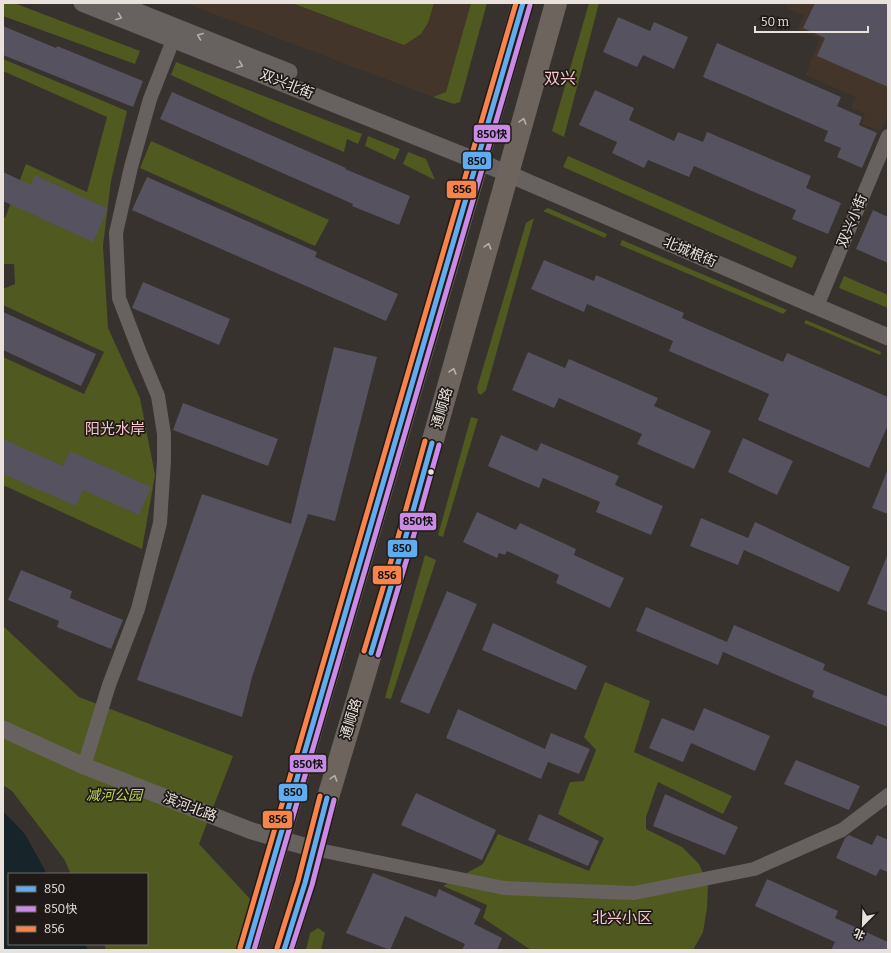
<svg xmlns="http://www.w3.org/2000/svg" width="891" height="953" viewBox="0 0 891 953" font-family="Bitter,'Noto Sans SC',serif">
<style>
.built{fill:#44352b}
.green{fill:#50591f}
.water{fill:#17252a}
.building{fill:#565260}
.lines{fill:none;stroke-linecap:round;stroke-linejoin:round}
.minor{stroke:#676260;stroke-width:14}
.tertiary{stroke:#676260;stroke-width:17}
.primary{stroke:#6d645d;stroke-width:22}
.bus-1-casing{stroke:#1f1a17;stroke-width:8}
.bus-2-casing{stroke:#1f1a17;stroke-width:8}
.bus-3-casing{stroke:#1f1a17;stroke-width:8}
.bus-1{stroke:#60acee;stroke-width:5}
.bus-2{stroke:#ca8be6;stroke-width:5}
.bus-3{stroke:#f8844c;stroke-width:5}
.oneway{stroke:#b4aeaa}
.oneway2{stroke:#b7afa9}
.bus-dot{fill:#e8e1dc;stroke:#1f1a17;stroke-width:1.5}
.labels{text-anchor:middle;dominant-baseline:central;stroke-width:3.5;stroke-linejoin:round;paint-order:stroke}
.street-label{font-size:14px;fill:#e8e1dc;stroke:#1f1a17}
.park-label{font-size:14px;font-style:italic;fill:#c0d658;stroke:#1f1a17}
.neighbourhood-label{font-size:15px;fill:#fac6cb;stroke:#1f1a17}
.quarter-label{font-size:16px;fill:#fac6cb;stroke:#1f1a17}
.line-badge{stroke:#1f1a17;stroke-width:1.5}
.pale-badge-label{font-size:11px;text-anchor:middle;font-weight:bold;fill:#111}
</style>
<rect width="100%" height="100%" fill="#37322e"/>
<!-- built -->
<path class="built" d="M185 3H471L446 93 433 97Z
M784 3H888V114L881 131 862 124 865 114 851 108 856 97 805 75 820 39 798 30 804 15 789 9Z"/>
<!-- green -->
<path class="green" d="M3 3H14L140 51 135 64 3 16Z
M292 3H434L428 23 421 34 404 45Z
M471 3H487L460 102 454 104 433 97 446 92Z
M589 3H599L564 137 552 131Z
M3 59 127 111 111 181 103 246 108 328 140 398 155 475 142 549 3 485V357L84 394 104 352 3 305V289L15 284 14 264H3V218H5L26 164 87 192 107 117 3 71Z
M176 62 362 134 358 144 347 139 344 152 269 120 171 75Z
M368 136 400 149 395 160 365 146Z
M151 141 329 220 315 246 140 168Z
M408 152 426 159 435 180 403 164Z
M568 156 797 257 792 268 563 167Z
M548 208 607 234 605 238 543 211Z
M534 218 486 390 481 395 478 393 477 388 526 223Z
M622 240 787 310 783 314 620 245Z
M844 276 888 295V308L839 288Z
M806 320 881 352 880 355 804 323Z
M471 417 478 419 443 537 438 535Z
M425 555 436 560 391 699 385 698Z
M3 626 79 697 233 756 199 844 252 901 244 950H106L104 944H147V874H71L64 859 12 791 3 785Z
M605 682 650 701 634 752 732 796 723 814 658 782 646 817V829L682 847 699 864 708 885 707 908 703 932 693 950H531L483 918 487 905 443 886 483 864 498 834 589 871 604 838 558 814 570 782 584 781 596 750 584 737Z
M318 928 325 933 321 950H306L310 933Z"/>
<!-- water -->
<path class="water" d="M3 811 25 834 47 874H9V944H85L88 950H3Z"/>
<!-- building -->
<path class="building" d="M815 3H888V87L817 56 825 38 803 28Z
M618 17 650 31 654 22 688 37 674 69 643 55 637 67 603 52Z
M3 26 56 48 57 46 143 81 133 107 3 55Z
M717 43 841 97 837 106 862 117 859 125 877 133 862 168 837 157 841 148 824 141 828 131 703 77Z
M595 90 634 108 629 120 674 141 678 132 703 142 707 132 811 176 806 188 841 203 828 234 792 219 796 210 694 166 689 177 648 160 644 168 612 153 617 142 579 125Z
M172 92 346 168 345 169 410 196 399 225 352 206 353 204 160 119Z
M3 172 31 185 35 175 108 209 93 242 3 201Z
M147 177 317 252 315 257 398 294 386 321 132 210Z
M873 210 888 217V263L856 249Z
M544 260 594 281 596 275 684 313 682 318 783 362 787 353 888 397V425L869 468 758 420 769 394 669 351 673 341 587 304 584 312 531 289Z
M143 282 230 319 219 345 132 308Z
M3 312 96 354 81 386 3 350Z
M334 347 377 357 335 521 308 514 252 677 242 717 137 680 202 494 291 524Z
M528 352 565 368 569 359 658 398 654 406 711 431 694 469 637 444 642 434 559 398 554 408 512 390Z
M183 403 278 439 268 466 173 430Z
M501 435 537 451 541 443 619 476 615 485 663 506 651 535 596 512 600 502 543 478 539 488 488 466Z
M743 438 793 461 777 495 728 472Z
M3 439 63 466 70 451 151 487 139 515 83 490 76 506 3 474Z
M888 469V514L872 508Z
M477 512 516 530 520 523 576 549 574 555 624 578 610 608 556 583 559 575 507 551 505 555 499 553 497 558 463 542Z
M701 518 748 538 755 522 850 567 839 592 744 550 738 565 690 546Z
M888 554V612L867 604Z
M21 570 72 591 70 598 123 620 111 649 57 627 59 621 8 600Z
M447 591 477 604 429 714 400 702Z
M646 607 727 642 734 625 825 664 823 670 888 697V727L812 697 814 691 723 652 718 665 636 631Z
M493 623 587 666 576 690 482 650Z
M704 708 770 736 755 771 691 743 683 762 649 748 662 718 694 731Z
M458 709 545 749 551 733 590 749 579 774 548 762 541 779 446 738Z
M796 760 860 786 849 810 784 784Z
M416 793 496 830 482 860 401 825Z
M665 794 738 827 725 855 653 826Z
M539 814 599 841 588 866 528 840Z
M849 835 872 845 877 835 888 840V872L880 869 876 876 836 858 845 838Z
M373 873 436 897 439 889 481 909 474 924 502 938 497 950H462L465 944 405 916 390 950 346 933Z
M767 879 838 911 835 918 888 942V950H831L835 942 755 906Z"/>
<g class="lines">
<!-- minor -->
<path class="minor" d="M817 306 888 136
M84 766 109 685 138 609 160 523 164 461V434L158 396 140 353 119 298 116 233 131 167 150 99 177 30
M314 849 504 888 634 893 754 869 842 830 888 795"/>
<!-- tertiary -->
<path class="tertiary" d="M82 3 492 167 888 337
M116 3 289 72
M3 729 84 766 252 831 314 849"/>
<!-- primary -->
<path class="primary" d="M247 950 473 178 523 3
M284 950 305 883 323 814 404 543 556 3"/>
<!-- bus-1 casing -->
<g class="bus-1-casing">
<path id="bus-1" d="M371 653 404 543 432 443
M247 950 523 3
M284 950 305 883 327 798"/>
</g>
<!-- bus-2 casing -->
<g class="bus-2-casing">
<path id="bus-2" d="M378 655 411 545 439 445
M254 950 530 5
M291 950 312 885 334 800"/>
</g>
<!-- bus-3 casing -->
<g class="bus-3-casing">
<path id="bus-3" d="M364 651 397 541 425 441
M240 948 516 3
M277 948 298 881 320 796"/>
</g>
<!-- bus-1 -->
<use href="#bus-1" class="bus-1"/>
<!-- bus-2 -->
<use href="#bus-2" class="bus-2"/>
<!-- bus-3 -->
<use href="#bus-3" class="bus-3"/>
</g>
<!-- one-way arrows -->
<defs><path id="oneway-chevron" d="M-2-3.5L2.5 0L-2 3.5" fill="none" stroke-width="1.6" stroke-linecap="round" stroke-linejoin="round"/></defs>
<g class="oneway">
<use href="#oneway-chevron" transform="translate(119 17) rotate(21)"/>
<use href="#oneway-chevron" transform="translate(200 36) rotate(-158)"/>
<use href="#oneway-chevron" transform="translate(240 65) rotate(22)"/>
</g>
<g class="oneway2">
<use href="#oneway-chevron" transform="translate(523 121) rotate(-74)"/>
<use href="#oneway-chevron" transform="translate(488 246) rotate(-74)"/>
<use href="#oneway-chevron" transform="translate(453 371) rotate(-74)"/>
<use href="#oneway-chevron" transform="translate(334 778) rotate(-73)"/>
</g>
<!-- markers -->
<circle class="bus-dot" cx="431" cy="472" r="3.5"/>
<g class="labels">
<!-- street labels -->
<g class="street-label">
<text transform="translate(287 84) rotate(22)">双兴北街</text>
<text transform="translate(852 221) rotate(-67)">双兴小街</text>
<text transform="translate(690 252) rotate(23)">北城根街</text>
<text transform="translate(442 408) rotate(-74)">通顺路</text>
<text transform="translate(351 719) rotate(-73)">通顺路</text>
<text transform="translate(190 807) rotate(21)">滨河北路</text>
</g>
<!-- park labels -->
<g class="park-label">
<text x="114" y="795">减河公园</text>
</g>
<!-- neighbourhood labels -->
<g class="neighbourhood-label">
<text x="115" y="429">阳光水岸</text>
<text x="622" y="918">北兴小区</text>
</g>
<!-- quarter labels -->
<g class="quarter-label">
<text x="560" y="78">双兴</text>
</g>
</g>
<g class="line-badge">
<rect x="473" y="124" width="38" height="19" rx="4" fill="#ca8be6"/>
<rect x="462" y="151" width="30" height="19" rx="4" fill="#60acee"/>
<rect x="446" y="180" width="31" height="19" rx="4" fill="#f8844c"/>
<rect x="399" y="512" width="38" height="19" rx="4" fill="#ca8be6"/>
<rect x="387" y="539" width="31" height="19" rx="4" fill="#60acee"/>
<rect x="372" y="565" width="30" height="20" rx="4" fill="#f8844c"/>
<rect x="289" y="754" width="38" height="19" rx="4" fill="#ca8be6"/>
<rect x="278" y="783" width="30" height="19" rx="4" fill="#60acee"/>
<rect x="262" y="810" width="31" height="19" rx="4" fill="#f8844c"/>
</g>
<g class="pale-badge-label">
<text x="492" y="138">850快</text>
<text x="477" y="165">850</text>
<text x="462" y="193">856</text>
<text x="418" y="525">850快</text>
<text x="402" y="552">850</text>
<text x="387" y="579">856</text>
<text x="308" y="768">850快</text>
<text x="293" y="796">850</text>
<text x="278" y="823">856</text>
</g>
<!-- border -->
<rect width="891" height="953" fill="none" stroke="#e8e1dc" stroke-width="8"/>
<!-- legend -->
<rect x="8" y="873" width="140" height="72" fill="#1f1a17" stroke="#6f6a66"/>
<rect x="16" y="886" width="20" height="6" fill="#60acee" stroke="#6f6a66"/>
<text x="44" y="893" font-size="12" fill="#e8e1dc">850</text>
<rect x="16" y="906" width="20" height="6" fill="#ca8be6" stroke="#6f6a66"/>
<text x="44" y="913" font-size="12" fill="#e8e1dc">850快</text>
<rect x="16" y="926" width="20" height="6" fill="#f8844c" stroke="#6f6a66"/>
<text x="44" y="933" font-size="12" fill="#e8e1dc">856</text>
<!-- north arrow -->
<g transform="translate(863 925) rotate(203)" stroke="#1f1a17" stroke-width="3" paint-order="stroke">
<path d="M0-3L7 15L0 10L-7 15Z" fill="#e8e1dc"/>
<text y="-6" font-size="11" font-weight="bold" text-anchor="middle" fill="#e8e1dc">北</text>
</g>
<!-- scale -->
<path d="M755 26v6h113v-6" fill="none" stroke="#e8e1dc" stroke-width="2"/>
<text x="761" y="26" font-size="12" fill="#e8e1dc" stroke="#1f1a17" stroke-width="3" paint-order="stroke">50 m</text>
</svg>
